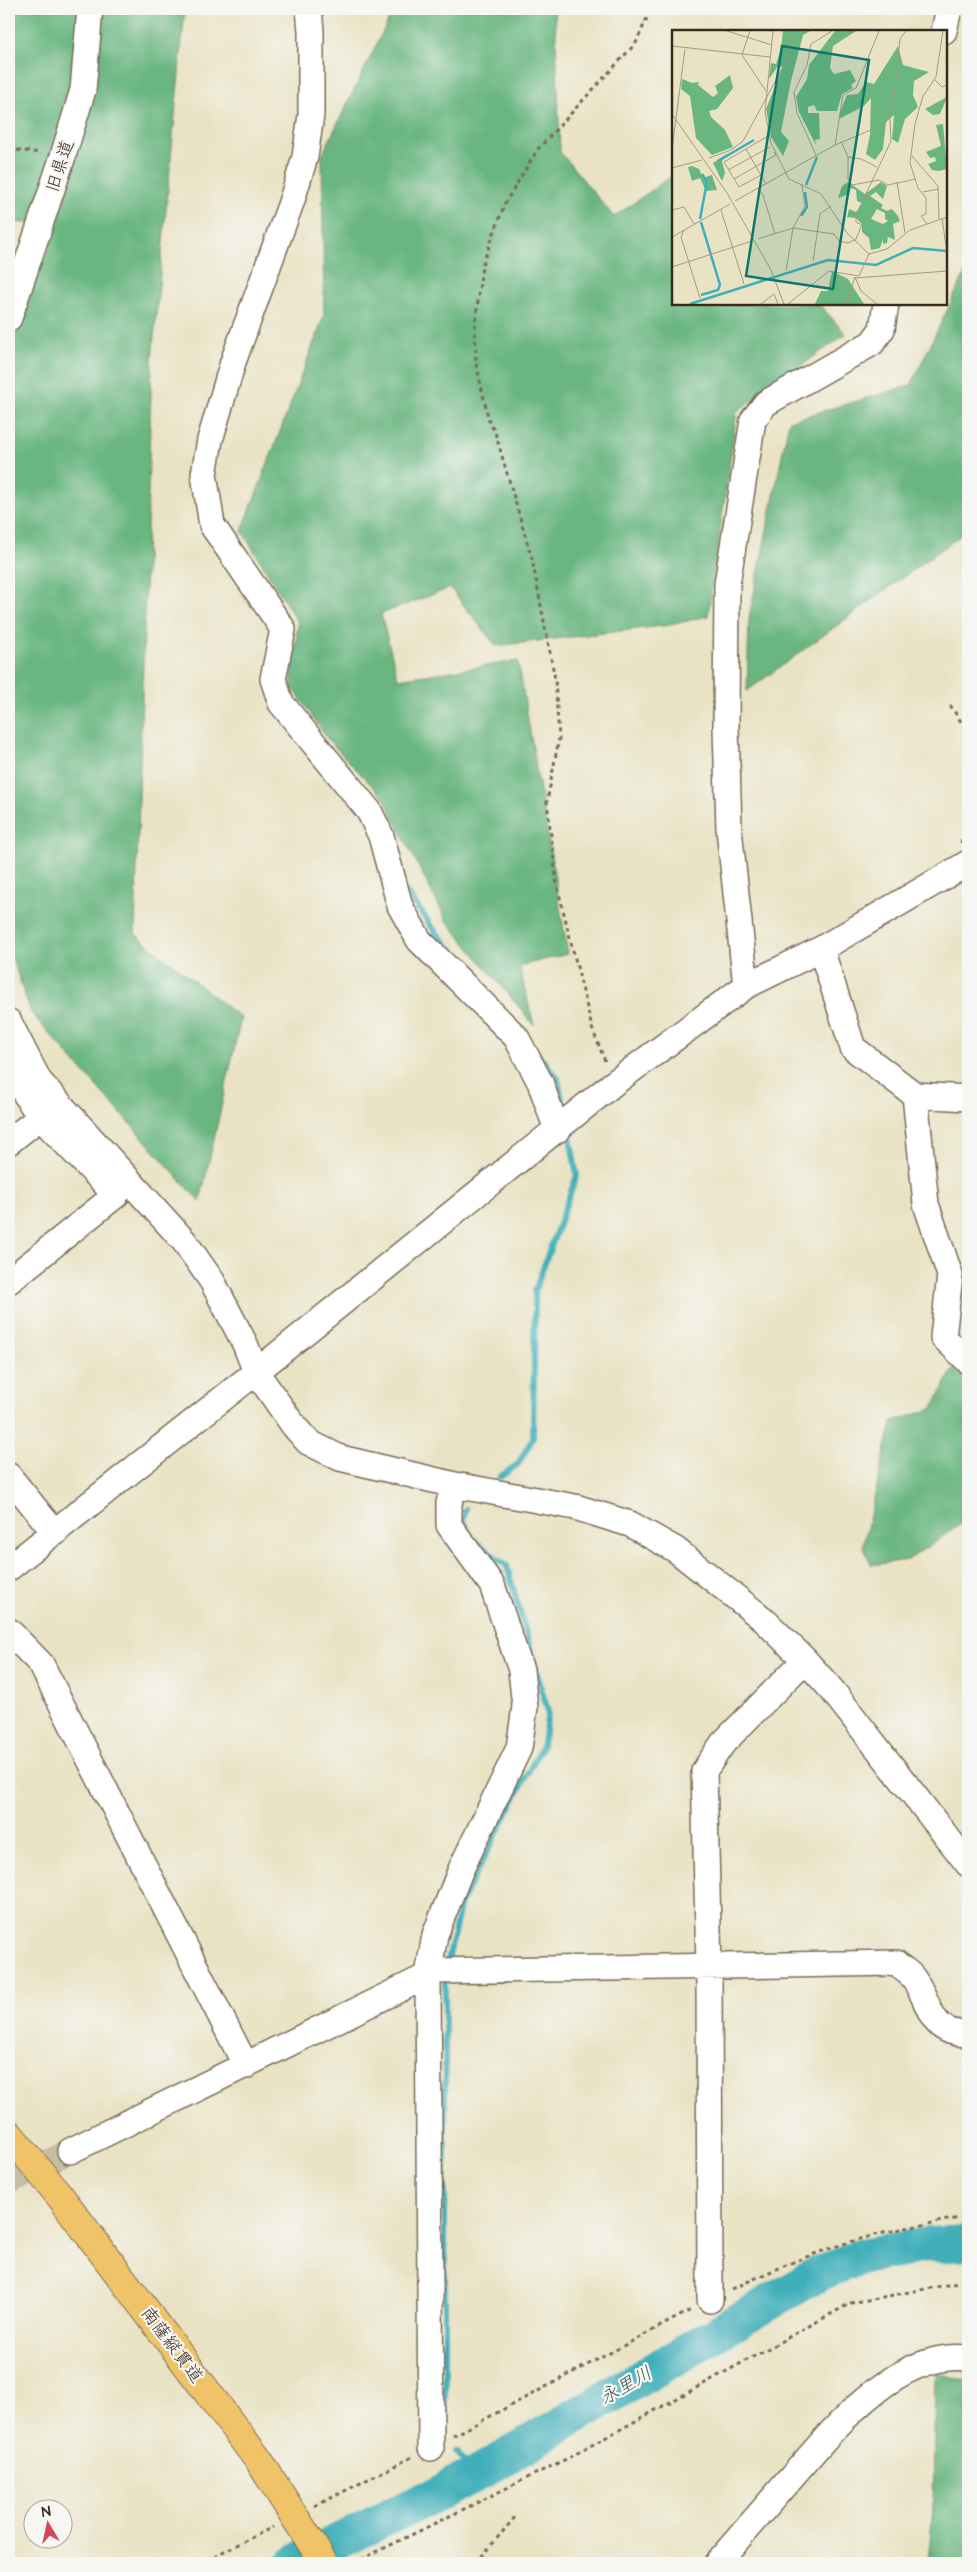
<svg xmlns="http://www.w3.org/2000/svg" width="977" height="2572" viewBox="0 0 977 2572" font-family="'Architects Daughter','Klee One',sans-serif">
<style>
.forest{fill:#69b680;stroke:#52704f}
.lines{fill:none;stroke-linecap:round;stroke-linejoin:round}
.stream{stroke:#3fafba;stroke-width:6}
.river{stroke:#3fafba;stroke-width:36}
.minor-tunnel{stroke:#c6bea3;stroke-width:25;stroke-dasharray:25 12;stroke-linecap:butt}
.minor-casing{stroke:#786b58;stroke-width:28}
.major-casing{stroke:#786b58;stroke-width:30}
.path{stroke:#786b58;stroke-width:3;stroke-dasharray:4 4;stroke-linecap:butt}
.minor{stroke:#fff;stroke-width:25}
.major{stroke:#f1c369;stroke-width:28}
.major-bridge-casing{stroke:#786b58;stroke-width:30;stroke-linecap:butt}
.major-bridge{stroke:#f1c369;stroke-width:28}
.labels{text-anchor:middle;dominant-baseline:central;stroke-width:4.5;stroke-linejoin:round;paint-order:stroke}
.street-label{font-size:18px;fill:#3b2a1e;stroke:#f6f6f2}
.water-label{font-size:19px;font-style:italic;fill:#3c5955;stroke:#f6f6f2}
.inset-river{fill:none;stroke:#3fafba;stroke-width:2.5}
.inset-road{fill:none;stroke:#a39982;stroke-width:1}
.view{fill:#0f766e;fill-opacity:0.15;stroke:#0f766e;stroke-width:2.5}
.inset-edge{fill:none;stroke:#3b2a1e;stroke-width:2.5}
</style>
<rect width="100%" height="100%" fill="#f6f6f2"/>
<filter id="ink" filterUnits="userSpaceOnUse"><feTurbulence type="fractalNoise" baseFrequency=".02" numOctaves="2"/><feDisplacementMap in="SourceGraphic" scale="10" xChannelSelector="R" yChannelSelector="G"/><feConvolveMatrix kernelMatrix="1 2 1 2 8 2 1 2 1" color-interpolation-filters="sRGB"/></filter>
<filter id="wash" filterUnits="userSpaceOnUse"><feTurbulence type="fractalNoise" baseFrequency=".0096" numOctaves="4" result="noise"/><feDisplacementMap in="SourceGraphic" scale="20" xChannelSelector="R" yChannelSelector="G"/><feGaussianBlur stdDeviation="1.12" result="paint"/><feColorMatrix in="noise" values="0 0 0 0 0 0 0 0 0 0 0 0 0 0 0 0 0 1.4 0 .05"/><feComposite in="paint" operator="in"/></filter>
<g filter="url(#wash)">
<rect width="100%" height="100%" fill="#e9e3c4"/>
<!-- forest -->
<path class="forest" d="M9 9H185L152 359 135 934 241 1018 200 1202 31 1013 9 949V355L49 224 9 222Z
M394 9H555L560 152 614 217 673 175V304H819L846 334 737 411 708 616 670 625 496 646 450 588 381 614 398 679 518 661 568 954 519 966 534 1025 446 920 383 797 329 741 291 685 298 623 242 531 324 316 322 155Z
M968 267V530L747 691 749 618 789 421 911 385Z
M956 1364 968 1372V1519L908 1560 871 1565 863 1545 892 1422 932 1409Z
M935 2372 968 2382V2563H928L933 2508Z"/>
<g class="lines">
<!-- stream -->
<path class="stream" d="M407 892 431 926 480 984
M537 1053 558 1078 565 1115
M500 1477 518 1464 533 1438 535 1290 577 1175 568 1127
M447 1965 461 1902 543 1744 548 1712 507 1566 471 1538 463 1520 466 1509
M445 1975V2428
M457 2451 473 2476"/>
<!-- river -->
<path class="river" d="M294 2563 473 2476 820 2273 866 2255 927 2245 968 2243"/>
</g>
</g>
<g filter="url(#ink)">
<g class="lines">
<!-- minor-tunnel -->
<path class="minor-tunnel" d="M9 2182 70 2151"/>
<!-- minor casing -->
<g class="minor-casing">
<path id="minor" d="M309 9 311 31V115L305 157 292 200 233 362 210 440 204 474 212 525 283 629 273 679 281 703 369 811 381 836 400 906 419 940 516 1037 540 1082 557 1130
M944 31 949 9
M9 318 63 156 83 90 90 9
M821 949 853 1048 915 1095 968 1098
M746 986 729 829 726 727 727 584 753 420 766 403 872 343 882 329 886 304
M9 1022 39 1081 184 1241 212 1281 245 1344 256 1372 294 1426 308 1442 340 1458 455 1485 575 1507 630 1524 676 1550 763 1619 805 1660 832 1690 968 1864
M9 1068 40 1117 116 1195 9 1281
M915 1095 926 1204 950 1275 943 1337 968 1361
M9 1142 40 1117
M9 1476 55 1533
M9 1568 256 1372 614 1083 746 986 821 949 968 863
M9 1631 41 1664 246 2066
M70 2151 437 1971 896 1963C901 1968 909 1972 913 1978 933 2005 927 2033 968 2034
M710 2300 709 1966 704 1771 723 1743 805 1660
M431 2448 428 1975 435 1935 461 1869 519 1748 525 1707 521 1670 492 1585 449 1525V1503L455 1485
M717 2563C741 2535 765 2508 789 2480 832 2431 895 2350 968 2358"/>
</g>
<!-- major casing -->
<g class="major-casing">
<path id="major" d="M9 2134 60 2196 260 2462"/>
</g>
<!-- path -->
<path class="path" d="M9 149 41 153
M950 705 968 732
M961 843 968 818
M605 1061 592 1028 557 885 547 802 559 738 555 679 532 559 495 432 489 421 476 363 475 326 482 266 505 203 538 149 636 43 651 9
M732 2289C796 2259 852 2237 923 2225 938 2222 953 2218 968 2218
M453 2436 691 2310
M315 2506 412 2457
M200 2563 273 2527
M354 2563 570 2457 851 2303 968 2281
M476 2563 516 2516"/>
<!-- minor -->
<use href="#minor" class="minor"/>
<!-- major -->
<use href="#major" class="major"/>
<!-- major-bridge casing -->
<g class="major-bridge-casing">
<path id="major-bridge" d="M260 2462 324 2563"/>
</g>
<!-- major-bridge -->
<use href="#major-bridge" class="major-bridge"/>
</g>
</g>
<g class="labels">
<!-- street labels -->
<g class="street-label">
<text transform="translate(60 166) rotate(-72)">旧県道</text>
<text transform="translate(172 2345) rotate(53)">南薩縦貫道</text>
</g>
<!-- water labels -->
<g class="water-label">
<text transform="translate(626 2386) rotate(-30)">永里川</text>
</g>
</g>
<!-- overview -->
<g transform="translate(672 30)">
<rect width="275" height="275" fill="#e9e3c4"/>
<path d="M111 1H138L131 5 119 51 109 102 117 111 111 126 99 107 94 79 111 37 106 36 97 49 99 33 104 34 109 19ZM163 1H184L161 16 158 38 162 44 178 40 184 51 179 55 181 58 170 64 165 81H145L142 75 136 77V83H147L148 109 143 110 144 115 127 82 124 67 135 49 137 35ZM226 16 231 35 257 42 242 51 241 65 246 77 233 89 226 113 220 109 222 85 214 92 211 119 203 130 194 124 198 105 199 68 192 76 167 89 168 82 175 65 186 64 194 52 202 54ZM58 45 61 58 45 79 37 81 39 87 53 100 61 117 40 125 24 108 18 66 9 59 10 49 20 53 27 52 26 55 41 67 46 63 43 56ZM275 67 268 84 261 85 253 79ZM271 94 275 139 267 141 260 140 256 134 264 131 263 127 258 128 254 122 269 116 264 95ZM56 123 50 131 53 143 50 151 41 133ZM20 136 27 139 31 148 40 145 45 160 34 161 28 148 20 151 16 137ZM176 152 193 164 209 152 215 156 211 169 204 162 198 166 211 175 209 178 215 181 220 179 226 186 228 191 221 194 223 210 216 207 215 213 211 214V209L208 218 199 220 197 208 190 202V194L184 188 175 187 177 179 184 182 190 173 185 171 184 160 179 158 177 164 166 168 170 156ZM205 179 213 183V189L216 191 211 194 199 189ZM160 241 176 249 192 274H143L149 261H156Z" fill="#69b680" fill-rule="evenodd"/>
<path class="inset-river" d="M46 131 82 110M134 155 145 127M129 186 135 177 133 162M28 189 35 152 30 144M29 265 46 260 48 255 29 192M18 274 156 230 204 235 241 218 275 221"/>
<path class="inset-road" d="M55 1 100 15M78 1 70 25 94 61M101 1 93 82 99 113 117 149 149 164 175 203 197 224M0 16 98 27M263 50 270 57 275 55M0 84 55 163 99 240 112 274M170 113 176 127 189 129 205 137M163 115 171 65 184 58 207 1M0 119 13 19M74 119 94 154M144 125 125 83 122 62 135 35 139 14 160 1M240 126 266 156 267 189M176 127V149L180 155 207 150 216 155 244 149M37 128 59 120 71 111 117 26 120 1M0 138 30 130M56 140 98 117M89 145 67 157 52 132 96 106M62 149 104 125 102 122M225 152 233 203M85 158 91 165 103 204M251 162 267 159M63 171 163 115 213 94 221 78 228 9 234 1M0 180 12 177 22 194M49 180 72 254M270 188 274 216M255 194 249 186 254 184V168L246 158 238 133 243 94 251 66 264 47 271 1M12 200 9 207 28 268M0 207 58 174M86 209 121 198 162 204 167 211 176 213 182 210M183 211 190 195 184 192V185L219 111 218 89M141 231 148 184 159 176M0 237 80 211M114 241 121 198 133 176 130 155M183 247 189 261 205 274M183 248 275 241M89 274 102 264 106 274M116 274 157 241 187 246 197 224 215 219 238 200 275 187M174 274 183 247"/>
<path class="view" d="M110 16 197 30 161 259 74 246Z"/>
<rect width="275" height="275" class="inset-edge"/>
</g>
<!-- margin -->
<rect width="977" height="2572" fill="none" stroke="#f6f6f2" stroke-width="30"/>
<!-- north arrow -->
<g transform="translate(48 2524) rotate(351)"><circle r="24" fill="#f6f6f2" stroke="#aba49d"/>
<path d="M0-4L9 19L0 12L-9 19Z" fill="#d1495b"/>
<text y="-8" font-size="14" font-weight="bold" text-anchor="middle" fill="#3b2a1e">N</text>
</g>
</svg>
